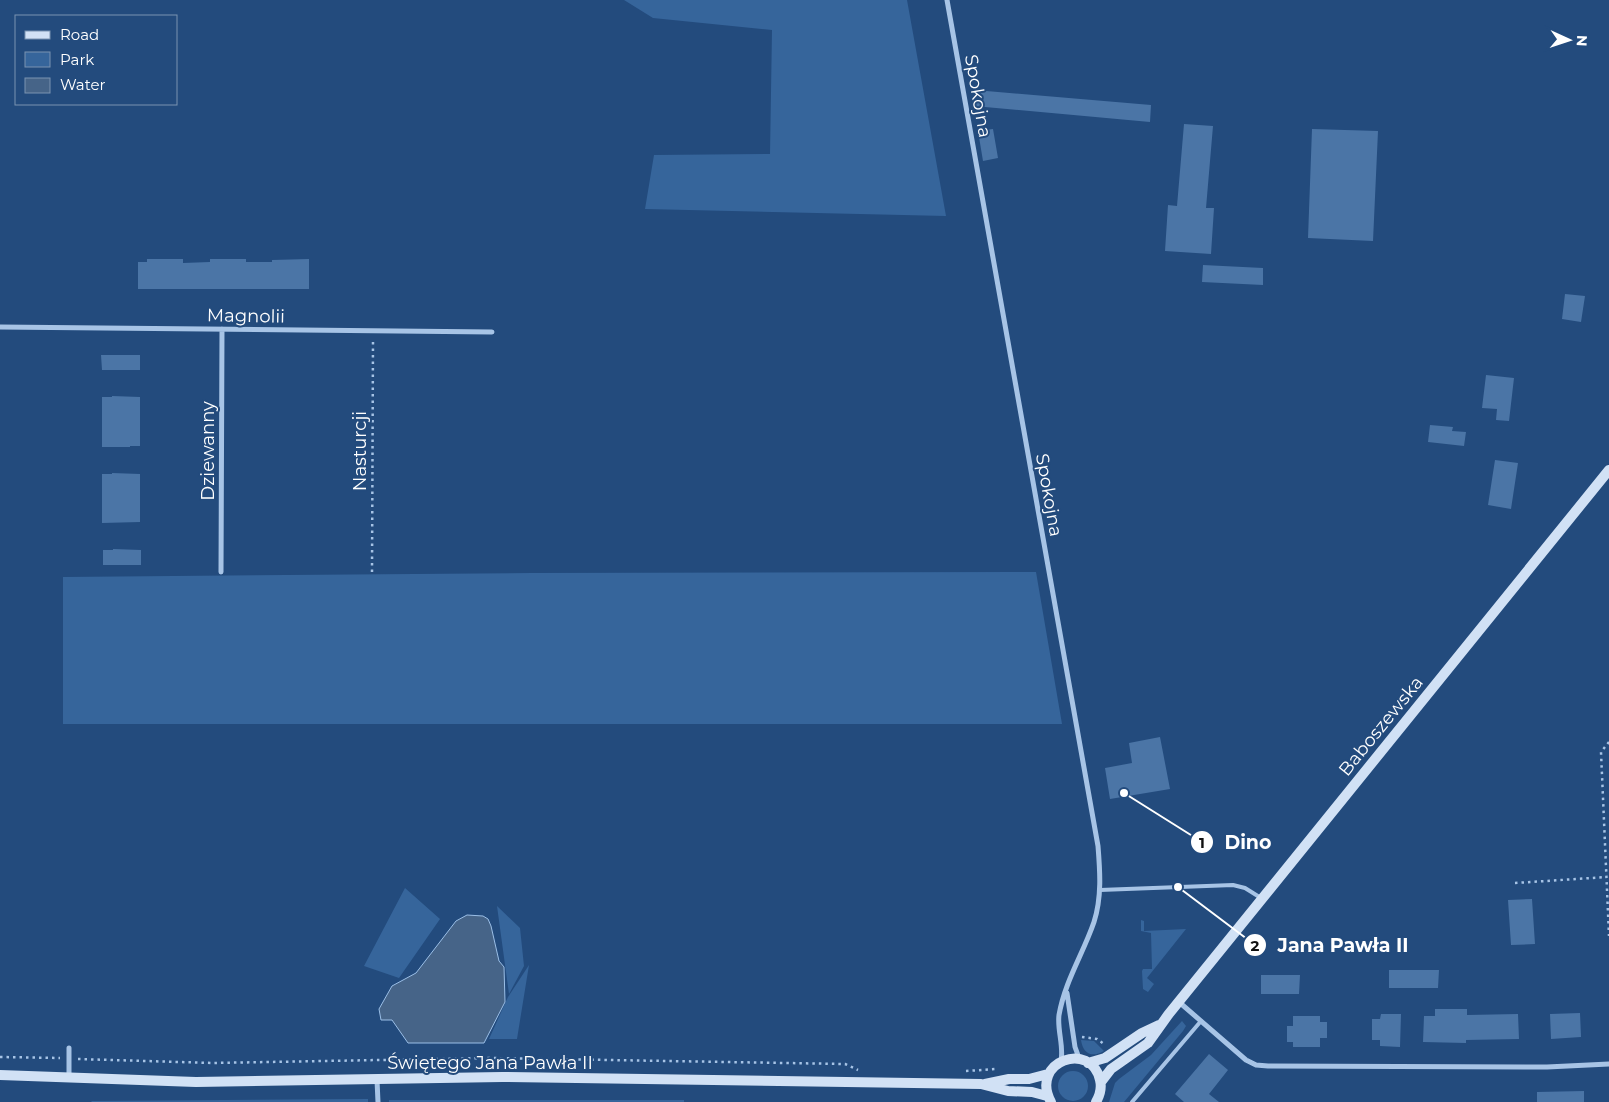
<svg xmlns="http://www.w3.org/2000/svg" width="1609" height="1102" viewBox="0 0 1609 1102" font-family="Montserrat,sans-serif">
<style>
.green{fill:#36659b}
.water{fill:#466488;stroke:#9bbfe7}
.building{fill:#4b75a6}
.lines{fill:none;stroke-linecap:round;stroke-linejoin:round}
.path{stroke:#a7c4e6;stroke-width:2.5;stroke-dasharray:2.5 4;stroke-linecap:butt}
.lane{stroke:#a7c4e6;stroke-width:4}
.street{stroke:#a7c4e6;stroke-width:5}
.secondary{stroke:#d1e1f5;stroke-width:10}
.labels{text-anchor:middle;dominant-baseline:central;stroke-width:4;stroke-linejoin:round;paint-order:stroke}
.street-label{font-size:18px;fill:#fff;stroke:#234b7d}
.leader{fill:none;stroke:#fff;stroke-width:2}
.callout-dot{fill:#fff;stroke:#234b7d;stroke-width:2}
.mark-label{font-size:15px;text-anchor:middle;font-weight:bold;fill:#111}
.callout-label{font-size:19px;text-anchor:middle;font-weight:bold;fill:#fff;stroke:#234b7d;stroke-width:4;stroke-linejoin:round;paint-order:stroke}
</style>
<rect width="100%" height="100%" fill="#234b7d"/>
<!-- green -->
<path class="green" d="M624 0H907L946 216 645 209 654 155 770 154 772 30 653 18Z
M1036 572 1062 724H63V577L532 573Z
M405 888 440 919 399 978 364 966Z
M497 906 520 928 524 966 509 994Z
M1141 920 1144 921V931L1186 929 1147 978 1154 984 1148 992 1143 989 1142 971 1143 969H1152L1151 933 1141 931Z
M529 965 517 1039H489L508 997Z
M1182 1021 1186 1026 1183 1031 1124 1102H1109L1115 1083 1119 1079 1151 1055Z
M1081 1040 1094 1041 1104 1051C1092 1058 1083 1054 1081 1040Z
M1058 1086a15 15 0 1 1 30 0a15 15 0 1 1-30 0Z
M368 1099V1102H91L92 1101Z
M389 1100H684V1102H389Z"/>
<!-- water -->
<path class="water" d="M467 915 483 916 488 919 491 926 499 961 504 967 505 1002 484 1043H408L392 1020H381L379 1009 392 986 416 973 456 921Z"/>
<!-- building -->
<path class="building" d="M975 90 1151 105 1150 122 974 106Z
M1184 124 1213 126 1206 208H1214L1211 254 1165 251 1168 205 1177 206Z
M993 129 998 158 983 161 978 131Z
M1312 129 1378 131 1373 241 1308 238Z
M147 259H183V263L210 262V259H246V262H272V260L309 259V289H138V262H147Z
M1203 265 1263 268V285L1202 282Z
M1565 294 1585 296 1581 322 1562 319Z
M101 355H140V370H102Z
M1486 375 1514 378 1509 421 1496 420 1497 409 1482 408Z
M112 396 140 397V446H130V447H102V397H112Z
M1430 425 1453 427 1452 431 1466 432 1464 446 1428 442Z
M1495 460 1518 463 1511 509 1488 505Z
M112 473 140 474V522L102 523V474H112Z
M113 549 141 550V565H103V550H113Z
M1160 737 1170 789 1110 799 1105 768 1132 763 1129 743Z
M1532 899 1535 944 1511 945 1508 900Z
M1389 970H1439L1438 988H1389Z
M1261 975H1300L1299 994H1261Z
M1435 1009H1467V1015L1518 1014 1519 1039 1466 1040V1043L1423 1042 1424 1016H1435Z
M1580 1013 1581 1037 1551 1039 1550 1014Z
M1381 1014H1401L1400 1047 1380 1046V1040H1372V1019H1380Z
M1293 1016H1320V1022H1327V1038H1320V1047H1293V1042H1287V1026H1293Z
M1209 1054 1228 1070 1209 1094 1219 1102H1184L1175 1094Z
M1584 1091V1102H1537V1092Z"/>
<g class="lines">
<!-- path -->
<path class="path" d="M372 572 373 340
M1609 742 1601 752 1609 936
M1515 883 1607 877
M1082 1037 1097 1039 1104 1044
M0 1057 60 1058
M78 1059 213 1063 490 1058 845 1064 858 1070
M966 1071 996 1069"/>
<!-- lane -->
<path class="lane" d="M1100 890 1233 885 1245 888 1261 898
M1132 1102 1201 1021"/>
<!-- street -->
<path class="street" d="M947 0 1098 846C1100 871 1102 897 1094 922 1083 954 1065 981 1059 1015 1057 1030 1064 1046 1061 1061
M0 327 492 332
M221 572 222 329
M1067 993 1075 1047 1079 1058
M1179 1002 1246 1060 1256 1065 1268 1066 1547 1067 1609 1064
M69 1048V1077
M377 1080 378 1102"/>
<!-- secondary -->
<path class="secondary" d="M1088 1063 1105 1058 1142 1033 1159 1025
M0 1075 196 1082 502 1077 981 1084 1008 1091 1032 1092 1047 1096
M1101 1082 1111 1069 1148 1043 1168 1015 1609 470
M985 1084 1009 1079H1029L1048 1074
M1051 1102C1029 1061 1091 1040 1100 1080 1102 1088 1100 1095 1096 1102"/>
</g>
<g class="labels">
<!-- street labels -->
<g class="street-label">
<text transform="translate(978 96) rotate(80)">Spokojna</text>
<text transform="translate(246 316) rotate(1)">Magnolii</text>
<text transform="translate(208 451) rotate(-90)">Dziewanny</text>
<text transform="translate(360 451) rotate(-90)">Nasturcji</text>
<text transform="translate(1049 495) rotate(80)">Spokojna</text>
<text transform="translate(1381 726) rotate(-51)">Baboszewska</text>
<text x="490" y="1063">Świętego Jana Pawła II</text>
</g>
</g>
<!-- callouts -->
<path class="leader" d="M1124 793L1202 842M1178 887L1255 945"/>
<g class="callout-dot">
<circle cx="1124" cy="793" r="5"/>
<circle cx="1178" cy="887" r="5"/>
<circle cx="1202" cy="842" r="12"/>
<circle cx="1255" cy="945" r="12"/>
</g>
<g class="mark-label">
<text x="1202" y="848">1</text>
<text x="1255" y="951">2</text>
</g>
<g class="callout-label">
<text x="1248" y="849">Dino</text>
<text x="1343" y="952">Jana Pawła II</text>
</g>
<!-- legend -->
<rect x="15" y="15" width="162" height="90" fill="#234b7d" stroke="#7b93b1"/>
<rect x="25" y="31" width="25" height="8" fill="#d1e1f5" stroke="#7b93b1"/>
<text x="60" y="40" font-size="15" fill="#ffffff">Road</text>
<rect x="25" y="52" width="25" height="15" fill="#36659b" stroke="#7b93b1"/>
<text x="60" y="65" font-size="15" fill="#ffffff">Park</text>
<rect x="25" y="78" width="25" height="15" fill="#466488" stroke="#7b93b1"/>
<text x="60" y="90" font-size="15" fill="#ffffff">Water</text>
<!-- north arrow -->
<g transform="translate(1569 40) rotate(93)" stroke="#234b7d" stroke-width="4" paint-order="stroke">
<path d="M0-4L9 19L0 12L-9 19Z" fill="#ffffff"/>
<text y="-8" font-size="14" font-weight="bold" text-anchor="middle" fill="#ffffff">N</text>
</g>
</svg>
